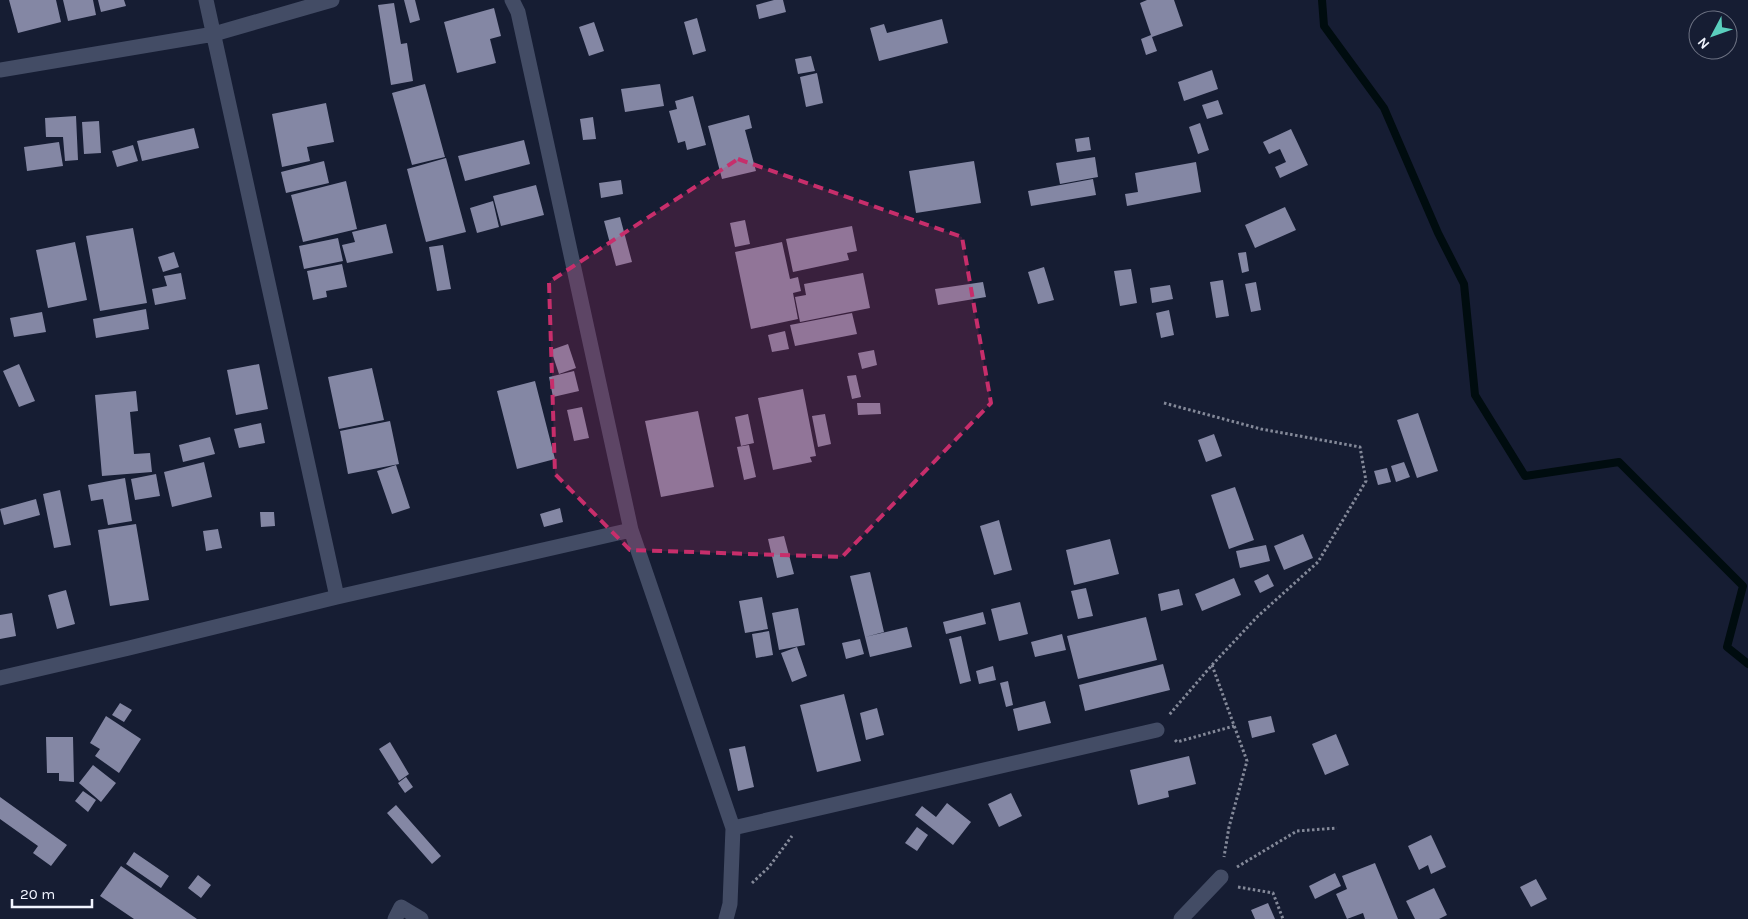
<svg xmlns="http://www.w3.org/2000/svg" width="1748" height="919" viewBox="0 0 1748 919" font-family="Karla,sans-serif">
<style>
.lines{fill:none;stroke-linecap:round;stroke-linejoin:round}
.stream{stroke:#000c0f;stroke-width:8}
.building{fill:#8487a4}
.path{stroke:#848999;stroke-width:3;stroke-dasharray:2.5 2.5;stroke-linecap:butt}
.minor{stroke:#434c65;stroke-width:15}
.marked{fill:#c72e6b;fill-opacity:0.2;stroke:#c72e6b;stroke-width:4;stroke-dasharray:10 6;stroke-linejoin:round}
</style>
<rect width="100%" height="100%" fill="#161d33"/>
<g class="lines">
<!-- stream -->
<path class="stream" d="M1322 0 1324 26 1384 108 1438 233 1464 284 1475 395 1525 476 1619 462 1743 586 1727 647 1748 664"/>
</g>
<!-- building -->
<path class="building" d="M9 0H56L61 22 18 33Z
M63 0H93L96 15 68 21Z
M98 0H124L126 6 101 12Z
M404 0H415L420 20 410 23Z
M774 0H783L786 12 759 19 756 5Z
M1147 0H1174L1183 26 1152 37 1157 51 1146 55 1141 39 1151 35 1140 3Z
M394 3 401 44 407 43 413 81 391 85 378 5Z
M494 8 501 36 490 39 496 63 457 73 444 22Z
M697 18 706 51 693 55 684 22Z
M942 19 948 43 879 61 870 28 884 24 887 33Z
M594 22 604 51 589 56 579 27Z
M811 56 815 71 798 74 795 59Z
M1212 70 1218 89 1184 101 1178 82Z
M817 73 823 103 806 107 800 77Z
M425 84 445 157 412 165 392 93Z
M660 84 664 106 625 112 621 89Z
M693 96 706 145 687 150 685 141 678 143 669 111 677 109 675 101Z
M1218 100 1223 114 1207 119 1202 105Z
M326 103 334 142 307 147 310 161 282 167 272 114Z
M749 115 752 128 745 130 756 171 722 179 708 126Z
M76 116 78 160 65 161 63 137H46L45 118Z
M593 117 596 139 583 140 580 119Z
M99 121 101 153 84 154 82 122Z
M1200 123 1209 150 1198 154 1189 127Z
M194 128 199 148 142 161 137 141Z
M1291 129 1308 165 1280 178 1275 167 1286 162 1280 149 1269 154 1263 142Z
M1089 137 1091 150 1077 152 1075 139Z
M524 140 530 164 465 181 458 156Z
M59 142 63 166 27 171 24 147Z
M133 145 138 161 117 167 112 151Z
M1095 157 1098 177 1060 184 1056 163Z
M446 158 466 232 426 242 407 169Z
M324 161 329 183 286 193 281 172Z
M974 161 981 203 916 213 909 171Z
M1196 162 1201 192 1127 206 1125 194 1138 192 1135 173Z
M1093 179 1096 195 1031 206 1028 191Z
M621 180 623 194 601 198 599 183Z
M346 181 357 229 303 242 291 195Z
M536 185 544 215 501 226 493 196Z
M493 201 499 227 477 233 470 208Z
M1285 207 1296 230 1255 248 1245 225Z
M620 217 632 262 616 266 604 221Z
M745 220 750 244 735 247 730 223Z
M386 224 393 253 347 263 342 245 355 242 352 232Z
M852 226 857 251 847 253 849 260 793 272 786 239Z
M133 228 147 303 100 311 86 236Z
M338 238 343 261 304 269 299 246Z
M75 242 87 300 48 308 36 250Z
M782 242 790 279 798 277 801 291 793 293 798 319 751 329 735 252Z
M443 245 451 289 437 291 429 247Z
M174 252 179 267 163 272 158 257Z
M1246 252 1249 271 1242 273 1238 253Z
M342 264 347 287 326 291 327 297 313 300 307 271Z
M1044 267 1054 300 1038 304 1028 272Z
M1131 269 1137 303 1120 306 1114 271Z
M181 273 186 299 155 305 152 289 167 286 164 276Z
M863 273 870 308 800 322 795 297 806 295 804 284Z
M1223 280 1229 316 1216 318 1210 282Z
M983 282 986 297 938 305 935 289Z
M1256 282 1261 310 1251 312 1245 284Z
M1170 285 1173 299 1152 303 1150 288Z
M146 309 149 329 96 338 93 319Z
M1169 310 1174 335 1161 338 1156 313Z
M42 312 46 332 14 337 10 318Z
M852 313 857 334 795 346 790 325Z
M785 331 789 349 772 352 768 335Z
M568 344 576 368 559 374 551 350Z
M874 350 877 365 862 369 858 353Z
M19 364 35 401 19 407 3 371Z
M259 364 268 409 236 415 227 370Z
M372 368 384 420 339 429 328 377Z
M574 371 579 391 553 397 549 377Z
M856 375 861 397 852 399 847 376Z
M535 381 555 459 517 469 497 391Z
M803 389 816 456 810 457 812 462 773 470 758 398Z
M136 391 138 411 130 412 134 454 150 453 152 472 102 476 95 395Z
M857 403H880L881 414 858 415Z
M582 407 589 438 574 441 567 410Z
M698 411 714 487 661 497 645 421Z
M1418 413 1438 471 1417 478 1397 420Z
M748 414 754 443 741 446 735 417Z
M825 414 831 444 818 447 812 416Z
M390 421 399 464 348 474 340 431Z
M261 423 265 443 239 448 234 429Z
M1214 434 1222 456 1206 462 1198 440Z
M210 437 215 454 183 462 179 445Z
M749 445 756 477 744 480 737 447Z
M204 462 212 497 172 507 164 472Z
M1404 462 1410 477 1396 482 1391 466Z
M396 465 410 508 392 514 377 471Z
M1387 468 1391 482 1378 485 1374 471Z
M156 474 160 496 135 500 131 479Z
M125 478 132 521 108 525 103 499 91 501 88 485Z
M1235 487 1254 540 1229 549 1211 495Z
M60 490 71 545 54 548 43 494Z
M36 499 40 515 4 525 0 509Z
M560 508 563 522 544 527 540 514Z
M260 512H274L275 526 261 527Z
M999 520 1012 570 994 575 980 526Z
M136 524 149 600 110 606 98 530Z
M218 529 222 548 206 551 203 531Z
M1303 534 1313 558 1284 570 1274 546Z
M784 536 794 574 777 578 768 539Z
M1110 539 1119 574 1074 585 1066 550Z
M1266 545 1270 561 1240 568 1236 551Z
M870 572 884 632 865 637 850 576Z
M1268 574 1274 586 1260 593 1254 581Z
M1234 578 1241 595 1202 611 1195 594Z
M1086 588 1093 616 1078 619 1071 591Z
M1179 589 1183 605 1161 611 1158 594Z
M66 590 75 624 57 629 48 595Z
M762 597 768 629 745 633 739 601Z
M1020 602 1028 634 999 641 991 609Z
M798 608 805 645 779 650 772 613Z
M983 612 986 624 946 634 943 622Z
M12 613 16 636 0 639V615Z
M1146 617 1157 660 1078 679 1067 636Z
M907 627 912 647 870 657 865 637Z
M769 631 773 655 756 658 752 634Z
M1062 634 1066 650 1035 657 1031 642Z
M961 636 971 681 960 684 949 639Z
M860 639 864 654 846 659 842 643Z
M797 647 807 676 792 682 781 653Z
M1163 664 1170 690 1085 711 1079 685Z
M993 666 996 680 979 684 976 671Z
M1008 681 1013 705 1006 707 1000 683Z
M844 694 861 761 817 772 800 705Z
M1045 701 1051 723 1018 731 1013 709Z
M120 703 132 710 124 722 112 715Z
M877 708 884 735 866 740 860 713Z
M106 716 141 739 119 773 95 756 100 749 90 743Z
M1271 716 1275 732 1252 738 1248 721Z
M1336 734 1349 765 1325 775 1312 744Z
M46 737H73L74 782 59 781V773H47Z
M390 742 409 774 399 781 379 749Z
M745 746 754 787 738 791 729 749Z
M1189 756 1196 784 1168 791 1169 797 1138 805 1130 770Z
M93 765 116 783 101 802 79 783Z
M406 777 413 787 405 793 398 783Z
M83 791 96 800 88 812 75 801Z
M1011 793 1022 816 999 827 988 804Z
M0 797 67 845 51 866 33 853 38 846 0 819Z
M947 803 971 822 953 845 915 815 922 806 936 817Z
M396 805 441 856 432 864 387 813Z
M917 827 928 835 917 851 905 843Z
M1431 835 1446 867 1431 874 1428 865 1419 870 1408 846Z
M134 852 169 876 161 888 126 864Z
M1375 863 1398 919H1365L1363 913 1347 919 1336 894 1347 889 1342 876Z
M121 866 197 919H134L100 896Z
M1335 873 1341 886 1315 899 1309 886Z
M198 875 211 885 201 898 188 888Z
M1536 879 1547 899 1531 907 1520 887Z
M1434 888 1447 915 1439 919H1415L1406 901Z
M1268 903 1275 919H1255L1251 910Z"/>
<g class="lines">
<!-- path -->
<path class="path" d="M1164 403 1261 429 1360 447 1366 481 1318 562 1258 616 1212 665 1169 715
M1212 665 1247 761 1229 827 1224 857
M1175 740 1177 742 1234 726
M1237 867 1297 831 1337 828
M752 883 769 867 792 836
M1238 887 1273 893 1283 919"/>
<!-- minor -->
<path class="minor" d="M206 0 337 597
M512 0 518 12 631 530 733 828 730 904 726 919
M0 70 214 34 332 0
M0 678 129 648 337 597 631 530
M733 828 1157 730
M395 919 401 907 421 919
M1181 919 1221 877"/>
</g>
<!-- marked area -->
<path class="marked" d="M738 159 962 237 991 403 842 557 630 550 555 474 549 282Z"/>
<!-- north arrow -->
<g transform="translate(1713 35) rotate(229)"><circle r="24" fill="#161d33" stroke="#6e7384"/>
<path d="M0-4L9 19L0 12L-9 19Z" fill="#5acebd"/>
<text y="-8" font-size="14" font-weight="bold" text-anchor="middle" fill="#f1f4fe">N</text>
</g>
<!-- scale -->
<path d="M12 899v8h80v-8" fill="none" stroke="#f1f4fe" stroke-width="2.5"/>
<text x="20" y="899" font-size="15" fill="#f1f4fe" stroke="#161d33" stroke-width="4" paint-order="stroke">20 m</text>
</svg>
